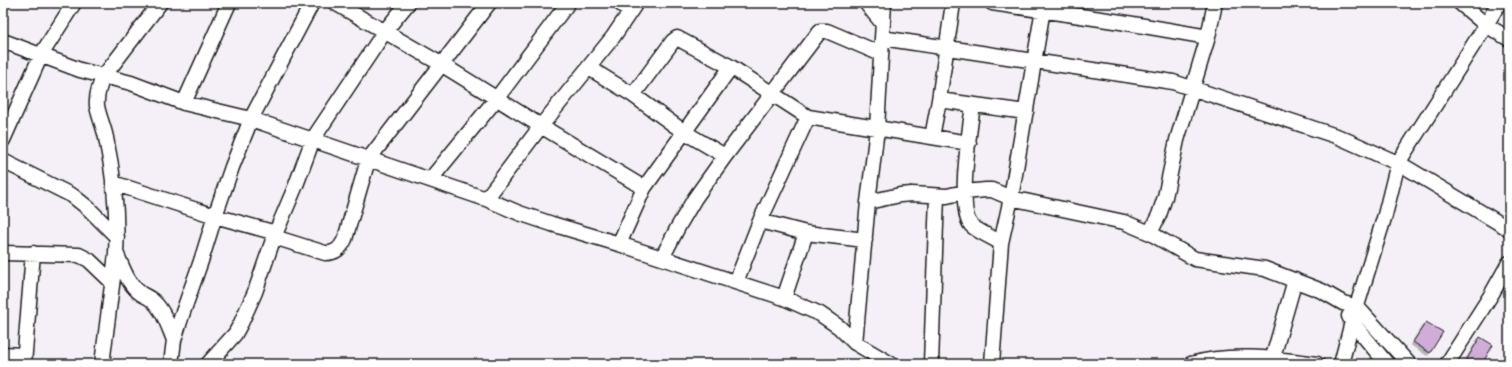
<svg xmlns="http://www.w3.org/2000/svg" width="1512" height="367" viewBox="0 0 1512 367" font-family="Dekko,sans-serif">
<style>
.building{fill:#cfadd8;stroke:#1c1c1c;filter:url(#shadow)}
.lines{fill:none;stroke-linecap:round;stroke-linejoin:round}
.minor-casing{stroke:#1c1c1c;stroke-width:17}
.minor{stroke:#fff;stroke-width:14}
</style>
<defs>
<filter id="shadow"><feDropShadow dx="-2.5" dy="2.5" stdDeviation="0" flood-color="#0004"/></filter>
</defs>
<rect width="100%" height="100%" fill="#f5eff7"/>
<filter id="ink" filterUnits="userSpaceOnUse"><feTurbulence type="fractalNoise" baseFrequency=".025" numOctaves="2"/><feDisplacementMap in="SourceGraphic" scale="8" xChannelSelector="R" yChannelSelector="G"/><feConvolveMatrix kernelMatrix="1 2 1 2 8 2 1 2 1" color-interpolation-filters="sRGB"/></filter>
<g filter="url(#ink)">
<!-- building -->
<path class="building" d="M1426 322 1443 332 1430 353 1413 342Z
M1480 337 1493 345 1482 364H1464Z"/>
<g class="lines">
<!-- minor casing -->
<g class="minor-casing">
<path id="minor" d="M335 3 441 64 541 126 644 188
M620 3 630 12
M866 3 883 24
M992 3 1121 22 1208 37
M1460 3 1486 25 1509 39
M882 38 1173 82 1339 137 1402 165 1509 229
M3 41 80 70 131 83 184 103 251 119 486 199 519 213 552 224 619 244 784 298 820 314 839 327 855 343 891 364
M589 68 633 95 684 132 725 156
M633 95 673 41 677 38 731 67 808 117 969 143
M939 100 1026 112
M184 103 229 3
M973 105C970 128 957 209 971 225 978 232 992 237 1001 243
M932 137 939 100 953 3
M3 140 41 55 74 3
M3 161 73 196 88 208 117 237
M430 180 497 98 568 3
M113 183 215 216 276 233
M486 199 541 126 613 37 636 3
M868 202 900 195 912 194 947 196 964 192 986 190H992L1011 198 1044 3
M760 221 806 233 865 240
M1150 233 1159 215 1165 197 1177 140 1208 37 1215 3
M274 237 325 253C336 253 340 249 345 239L368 160 489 3
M619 244 644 188 731 67
M3 253 79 255 89 260 112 282
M117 255C123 268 127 282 139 292 143 296 150 297 154 302 164 311 169 328 174 340
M662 258 678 227 695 198 725 156 820 31H827L881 54
M736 282 760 221 808 117
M784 298 806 233
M1349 316 1352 322 1387 364
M855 343 868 202 877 129 884 3
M3 354 24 355
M24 364 33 253
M102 364 116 254C118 216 114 176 106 138 104 127 99 117 97 106 96 95 99 86 104 76L160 3
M171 364 174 340 182 315 201 261 215 216 232 167 251 119 312 3
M208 364 235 334 241 323 255 292 274 237 296 185 313 139 385 31 408 3
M931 364 937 196
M992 364 1001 243 1011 198 1124 222 1150 233 1195 259 1265 269 1322 291 1343 303 1357 307 1409 364
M1191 364C1231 352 1278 359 1317 364
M1271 364 1295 280
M1341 364 1352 322 1385 215 1398 163 1486 25 1499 3
M1447 364 1491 295 1509 263"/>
</g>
<!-- minor -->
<use href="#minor" class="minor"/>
</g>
</g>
<!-- margin -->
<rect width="1512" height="367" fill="none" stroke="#fff" stroke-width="16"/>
<rect x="8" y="8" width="1496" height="351" fill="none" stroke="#1c1c1c" stroke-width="1.5" filter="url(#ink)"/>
</svg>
